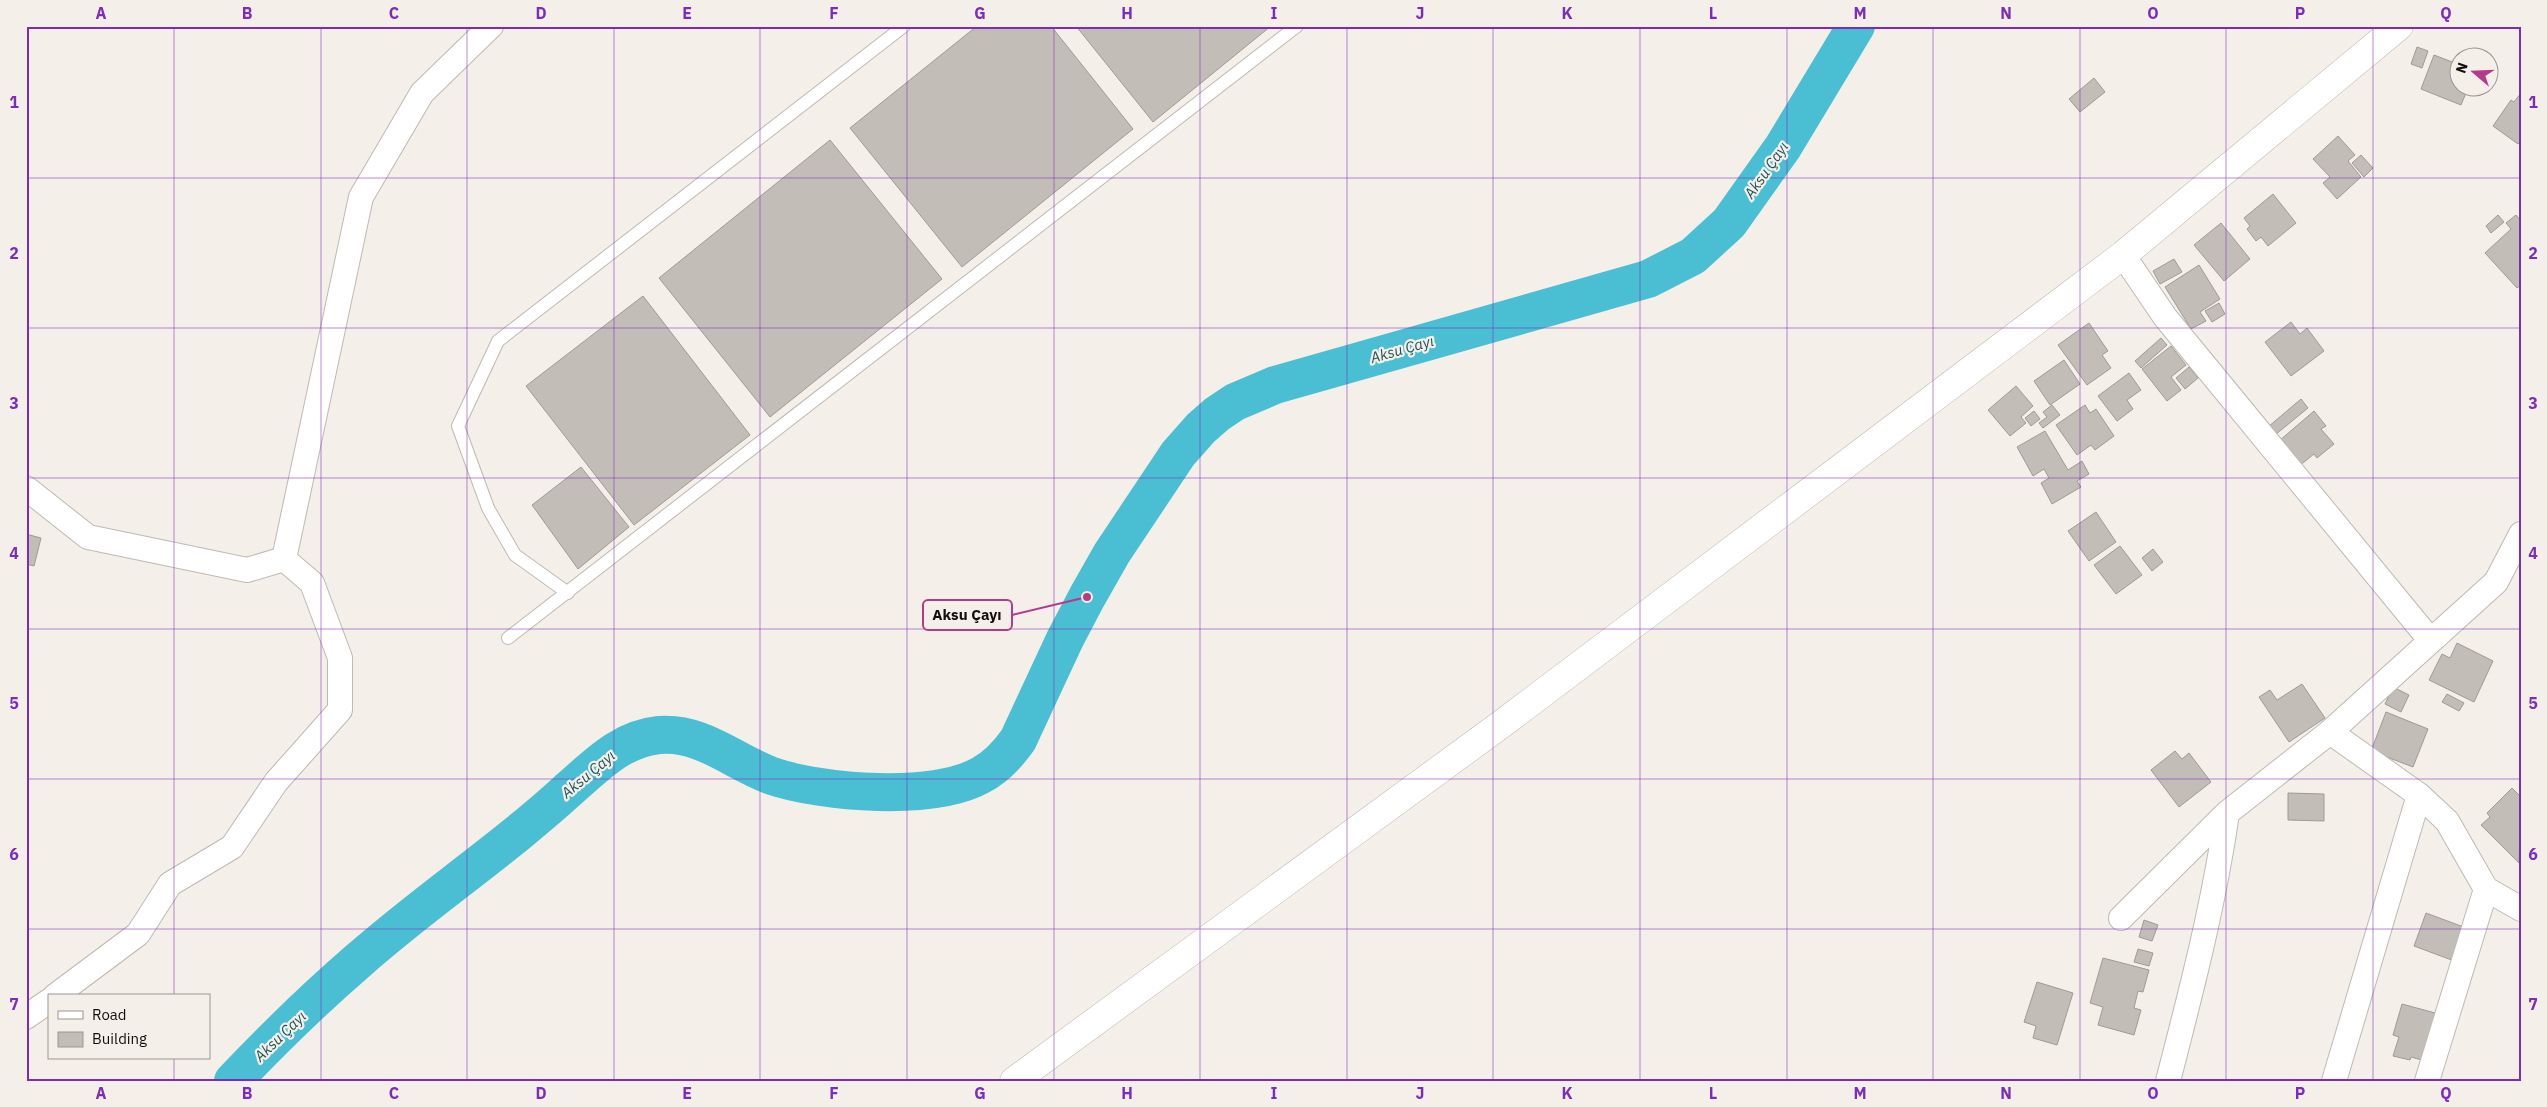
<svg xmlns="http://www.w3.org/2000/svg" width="2547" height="1107" viewBox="0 0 2547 1107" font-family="'IBM Plex Sans',sans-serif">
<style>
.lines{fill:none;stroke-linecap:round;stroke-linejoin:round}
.river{stroke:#4abed2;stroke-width:38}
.building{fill:#c3bdb7;stroke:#a09a94}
.lane-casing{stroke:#beb9b3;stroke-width:14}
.street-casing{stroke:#beb9b3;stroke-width:26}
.secondary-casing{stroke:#beb9b3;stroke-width:29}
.lane{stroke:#fff;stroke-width:12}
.street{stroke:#fff;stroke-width:24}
.secondary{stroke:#fff;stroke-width:28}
.grid{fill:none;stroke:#7b2cbf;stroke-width:1;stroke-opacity:0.55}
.labels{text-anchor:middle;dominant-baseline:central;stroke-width:4.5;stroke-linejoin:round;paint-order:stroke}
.water-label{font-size:15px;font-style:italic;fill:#1f5159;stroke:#f4f0e9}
.leader{fill:none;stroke:#b63a8b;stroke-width:2}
.callout-dot{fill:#b63a8b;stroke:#f4f0e9;stroke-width:2}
.callout{fill:#f4f0e9;stroke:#b63a8b;stroke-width:2}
.callout-label{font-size:15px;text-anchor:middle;font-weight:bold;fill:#110f0d}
.neatline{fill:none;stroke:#7b2cbf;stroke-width:2}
.grid-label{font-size:16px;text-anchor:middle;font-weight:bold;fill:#7b2cbf}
</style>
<rect width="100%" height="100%" fill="#f4f0e9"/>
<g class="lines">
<!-- river -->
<path class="river" d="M233 1081C273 1039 315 998 359 960 410 915 465 876 518 833 535 819 552 805 568 790 596 766 620 739 659 735 701 731 734 762 772 776 822 793 934 802 981 775 996 767 1008 754 1018 740L1065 639 1087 597 1112 553 1178 454 1201 428 1217 414 1235 402 1275 385 1648 279 1693 256 1729 223 1783 147 1856 26"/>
</g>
<!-- building -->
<path class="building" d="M977 26H1051L1133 129 962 267 850 128Z
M1076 26H1271L1153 122Z
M2417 47 2428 51 2422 68 2411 64Z
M2434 55 2460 65V88H2468L2461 105 2421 89Z
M2094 78 2105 92 2080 112 2069 99Z
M2521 93V140L2518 144 2493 126 2511 100 2514 102Z
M2338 136 2355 155 2348 161 2361 177 2337 199 2323 183 2330 177 2313 159Z
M830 140 942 279 770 417 659 278Z
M2361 155 2373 168 2364 177 2352 163Z
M2273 194 2296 223 2268 246 2261 237 2256 241 2247 229 2250 226 2244 218Z
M2498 215 2504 222 2491 233 2486 226Z
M2516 215 2521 221V285L2517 288 2485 253 2511 229 2506 223Z
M2221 223 2250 259 2224 281 2194 245Z
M2174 259 2182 272 2160 284 2153 271Z
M2199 265 2220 299 2200 312 2206 321 2191 329 2165 287Z
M643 296 750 435 634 525 526 386Z
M2219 303 2225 314 2212 322 2205 311Z
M2291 322 2300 334 2307 328 2324 351 2291 376 2265 342Z
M2089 323 2108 351 2102 355 2111 368 2087 385 2058 345Z
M2161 338 2167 345 2141 368 2135 361Z
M2171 346 2186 365 2171 377 2181 390 2167 401 2142 369Z
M2064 360 2080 384 2050 405 2034 381Z
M2189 367 2198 378 2185 389 2176 378Z
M2129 373 2141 390 2127 400 2133 409 2117 421 2098 396Z
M2016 386 2033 406 2021 417 2026 423 2010 436 1988 410Z
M2301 399 2308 408 2275 435 2268 427Z
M2052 405 2060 415 2043 428 2039 423 2047 417 2043 412Z
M2085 405 2090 413 2096 409 2114 436 2095 450 2091 445 2077 455 2056 425Z
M2034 411 2040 419 2031 426 2025 418Z
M2314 411 2326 426 2321 429 2334 444 2317 458 2314 454 2299 466 2279 441Z
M2045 431 2068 470 2082 461 2089 474 2077 481 2081 487 2052 504 2041 483 2049 478 2044 469 2033 476 2017 447Z
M581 467 629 527 578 569 532 505Z
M2096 512 2116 542 2089 561 2068 531Z
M26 534 41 538 34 566 26 564Z
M2120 546 2142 575 2116 594 2094 565Z
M2153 549 2163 562 2152 571 2142 558Z
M2457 643 2493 661 2474 702 2429 680 2442 654 2450 658Z
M2302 684 2325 718 2289 742 2259 697 2270 690 2277 700Z
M2393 687 2409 695 2401 712 2385 704Z
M2447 694 2464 703 2459 711 2442 702Z
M2386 712 2428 729 2413 767 2371 751Z
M2175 751 2182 759 2189 753 2211 782 2179 807 2151 770Z
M2512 788 2521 797 2519 863 2481 825 2490 817 2487 813Z
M2288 793 2324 794V821L2288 820Z
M2426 913 2469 929 2457 962 2414 946Z
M2144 920 2158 925 2152 941 2139 937Z
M2138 949 2153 953 2149 966 2134 962Z
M2103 958 2149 970 2143 992 2138 991 2134 1008 2141 1010 2134 1035 2098 1025 2103 1007 2090 1003Z
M2037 982 2073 993 2057 1045 2033 1038 2036 1026 2024 1022Z
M2402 1004 2439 1014 2425 1061 2411 1057 2410 1060 2393 1056 2399 1037 2393 1035Z"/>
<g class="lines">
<!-- lane casing -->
<g class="lane-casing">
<path id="lane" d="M568 593 515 555 488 508 458 426 498 341 904 26
M508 638 1297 26"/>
</g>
<!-- street casing -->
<g class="street-casing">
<path id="street" d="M2123 255 2165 317 2431 641
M26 488 88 537 247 570 284 559 361 197 422 93 491 26
M2330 732 2419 795 2447 821 2486 889 2521 909
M2121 918 2227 813 2330 732 2496 582 2521 534
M55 996 138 934 170 884 232 847 276 782 340 710V658L312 583 284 559
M26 1017 49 1001
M2168 1081C2191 992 2214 904 2227 813
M2334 1081 2419 795
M2427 1081 2486 889"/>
</g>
<!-- secondary casing -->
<g class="secondary-casing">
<path id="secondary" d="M1014 1081 1503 723 2123 255 2399 26"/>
</g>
<!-- lane -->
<use href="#lane" class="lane"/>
<!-- street -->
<use href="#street" class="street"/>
<!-- secondary -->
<use href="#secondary" class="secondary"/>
</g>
<!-- grid -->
<path class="grid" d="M174 26V996M321 26V1081M467 26V1081M614 26V1081M760 26V1081M907 26V1081M1054 26V1081M1200 26V1081M1347 26V1081M1493 26V1081M1640 26V1081M1787 26V1081M1933 26V1081M2080 26V1081M2226 26V1081M2373 26V1081M26 178H2521M26 328H2521M26 478H2521M26 629H2521M26 779H2521M26 929H2521M174 1058V1081"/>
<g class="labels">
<!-- water labels -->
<g class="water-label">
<text transform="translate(1766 170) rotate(-55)">Aksu Çayı</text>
<text transform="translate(1402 349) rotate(-16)">Aksu Çayı</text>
<text transform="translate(588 774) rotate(-40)">Aksu Çayı</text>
<text transform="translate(280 1036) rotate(-44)">Aksu Çayı</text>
</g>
</g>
<!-- callouts -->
<path class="leader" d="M1087 597L1012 615"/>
<circle class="callout-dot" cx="1087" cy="597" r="5"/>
<rect class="callout" x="923" y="600" width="89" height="30" rx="5"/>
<g class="callout-label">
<text x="967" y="620">Aksu Çayı</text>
</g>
<!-- border -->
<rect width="2547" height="1107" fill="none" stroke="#f4f0e9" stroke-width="55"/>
<!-- legend -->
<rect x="48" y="994" width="162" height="65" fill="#f4f0e9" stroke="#999691"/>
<rect x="58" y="1011" width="25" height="8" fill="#ffffff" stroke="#999691"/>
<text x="92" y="1020" font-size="15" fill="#110f0d">Road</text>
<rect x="58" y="1032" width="25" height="15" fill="#c3bdb7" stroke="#999691"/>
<text x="92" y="1044" font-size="15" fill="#110f0d">Building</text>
<!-- north arrow -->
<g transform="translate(2474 72) rotate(289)"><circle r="24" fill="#f4f0e9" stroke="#999691"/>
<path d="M0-4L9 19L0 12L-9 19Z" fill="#b63a8b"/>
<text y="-8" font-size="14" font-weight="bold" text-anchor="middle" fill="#110f0d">N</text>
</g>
<rect x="28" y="28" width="2492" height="1052" class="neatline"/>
<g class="grid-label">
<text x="101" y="19">A</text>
<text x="247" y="19">B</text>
<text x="394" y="19">C</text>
<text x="541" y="19">D</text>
<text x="687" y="19">E</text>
<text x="834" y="19">F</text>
<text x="980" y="19">G</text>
<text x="1127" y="19">H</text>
<text x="1274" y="19">I</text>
<text x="1420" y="19">J</text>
<text x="1567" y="19">K</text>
<text x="1713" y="19">L</text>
<text x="1860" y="19">M</text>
<text x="2006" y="19">N</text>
<text x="2153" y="19">O</text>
<text x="2300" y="19">P</text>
<text x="2446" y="19">Q</text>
<text x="14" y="108">1</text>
<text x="2533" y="108">1</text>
<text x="14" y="259">2</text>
<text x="2533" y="259">2</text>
<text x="14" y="409">3</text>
<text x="2533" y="409">3</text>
<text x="14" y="559">4</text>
<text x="2533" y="559">4</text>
<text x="14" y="709">5</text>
<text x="2533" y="709">5</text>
<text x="14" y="860">6</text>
<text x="2533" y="860">6</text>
<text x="14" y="1010">7</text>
<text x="2533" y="1010">7</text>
<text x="101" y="1099">A</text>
<text x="247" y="1099">B</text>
<text x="394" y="1099">C</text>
<text x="541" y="1099">D</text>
<text x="687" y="1099">E</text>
<text x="834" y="1099">F</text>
<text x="980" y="1099">G</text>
<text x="1127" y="1099">H</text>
<text x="1274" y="1099">I</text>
<text x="1420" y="1099">J</text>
<text x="1567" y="1099">K</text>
<text x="1713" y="1099">L</text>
<text x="1860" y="1099">M</text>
<text x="2006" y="1099">N</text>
<text x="2153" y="1099">O</text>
<text x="2300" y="1099">P</text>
<text x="2446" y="1099">Q</text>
</g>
</svg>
